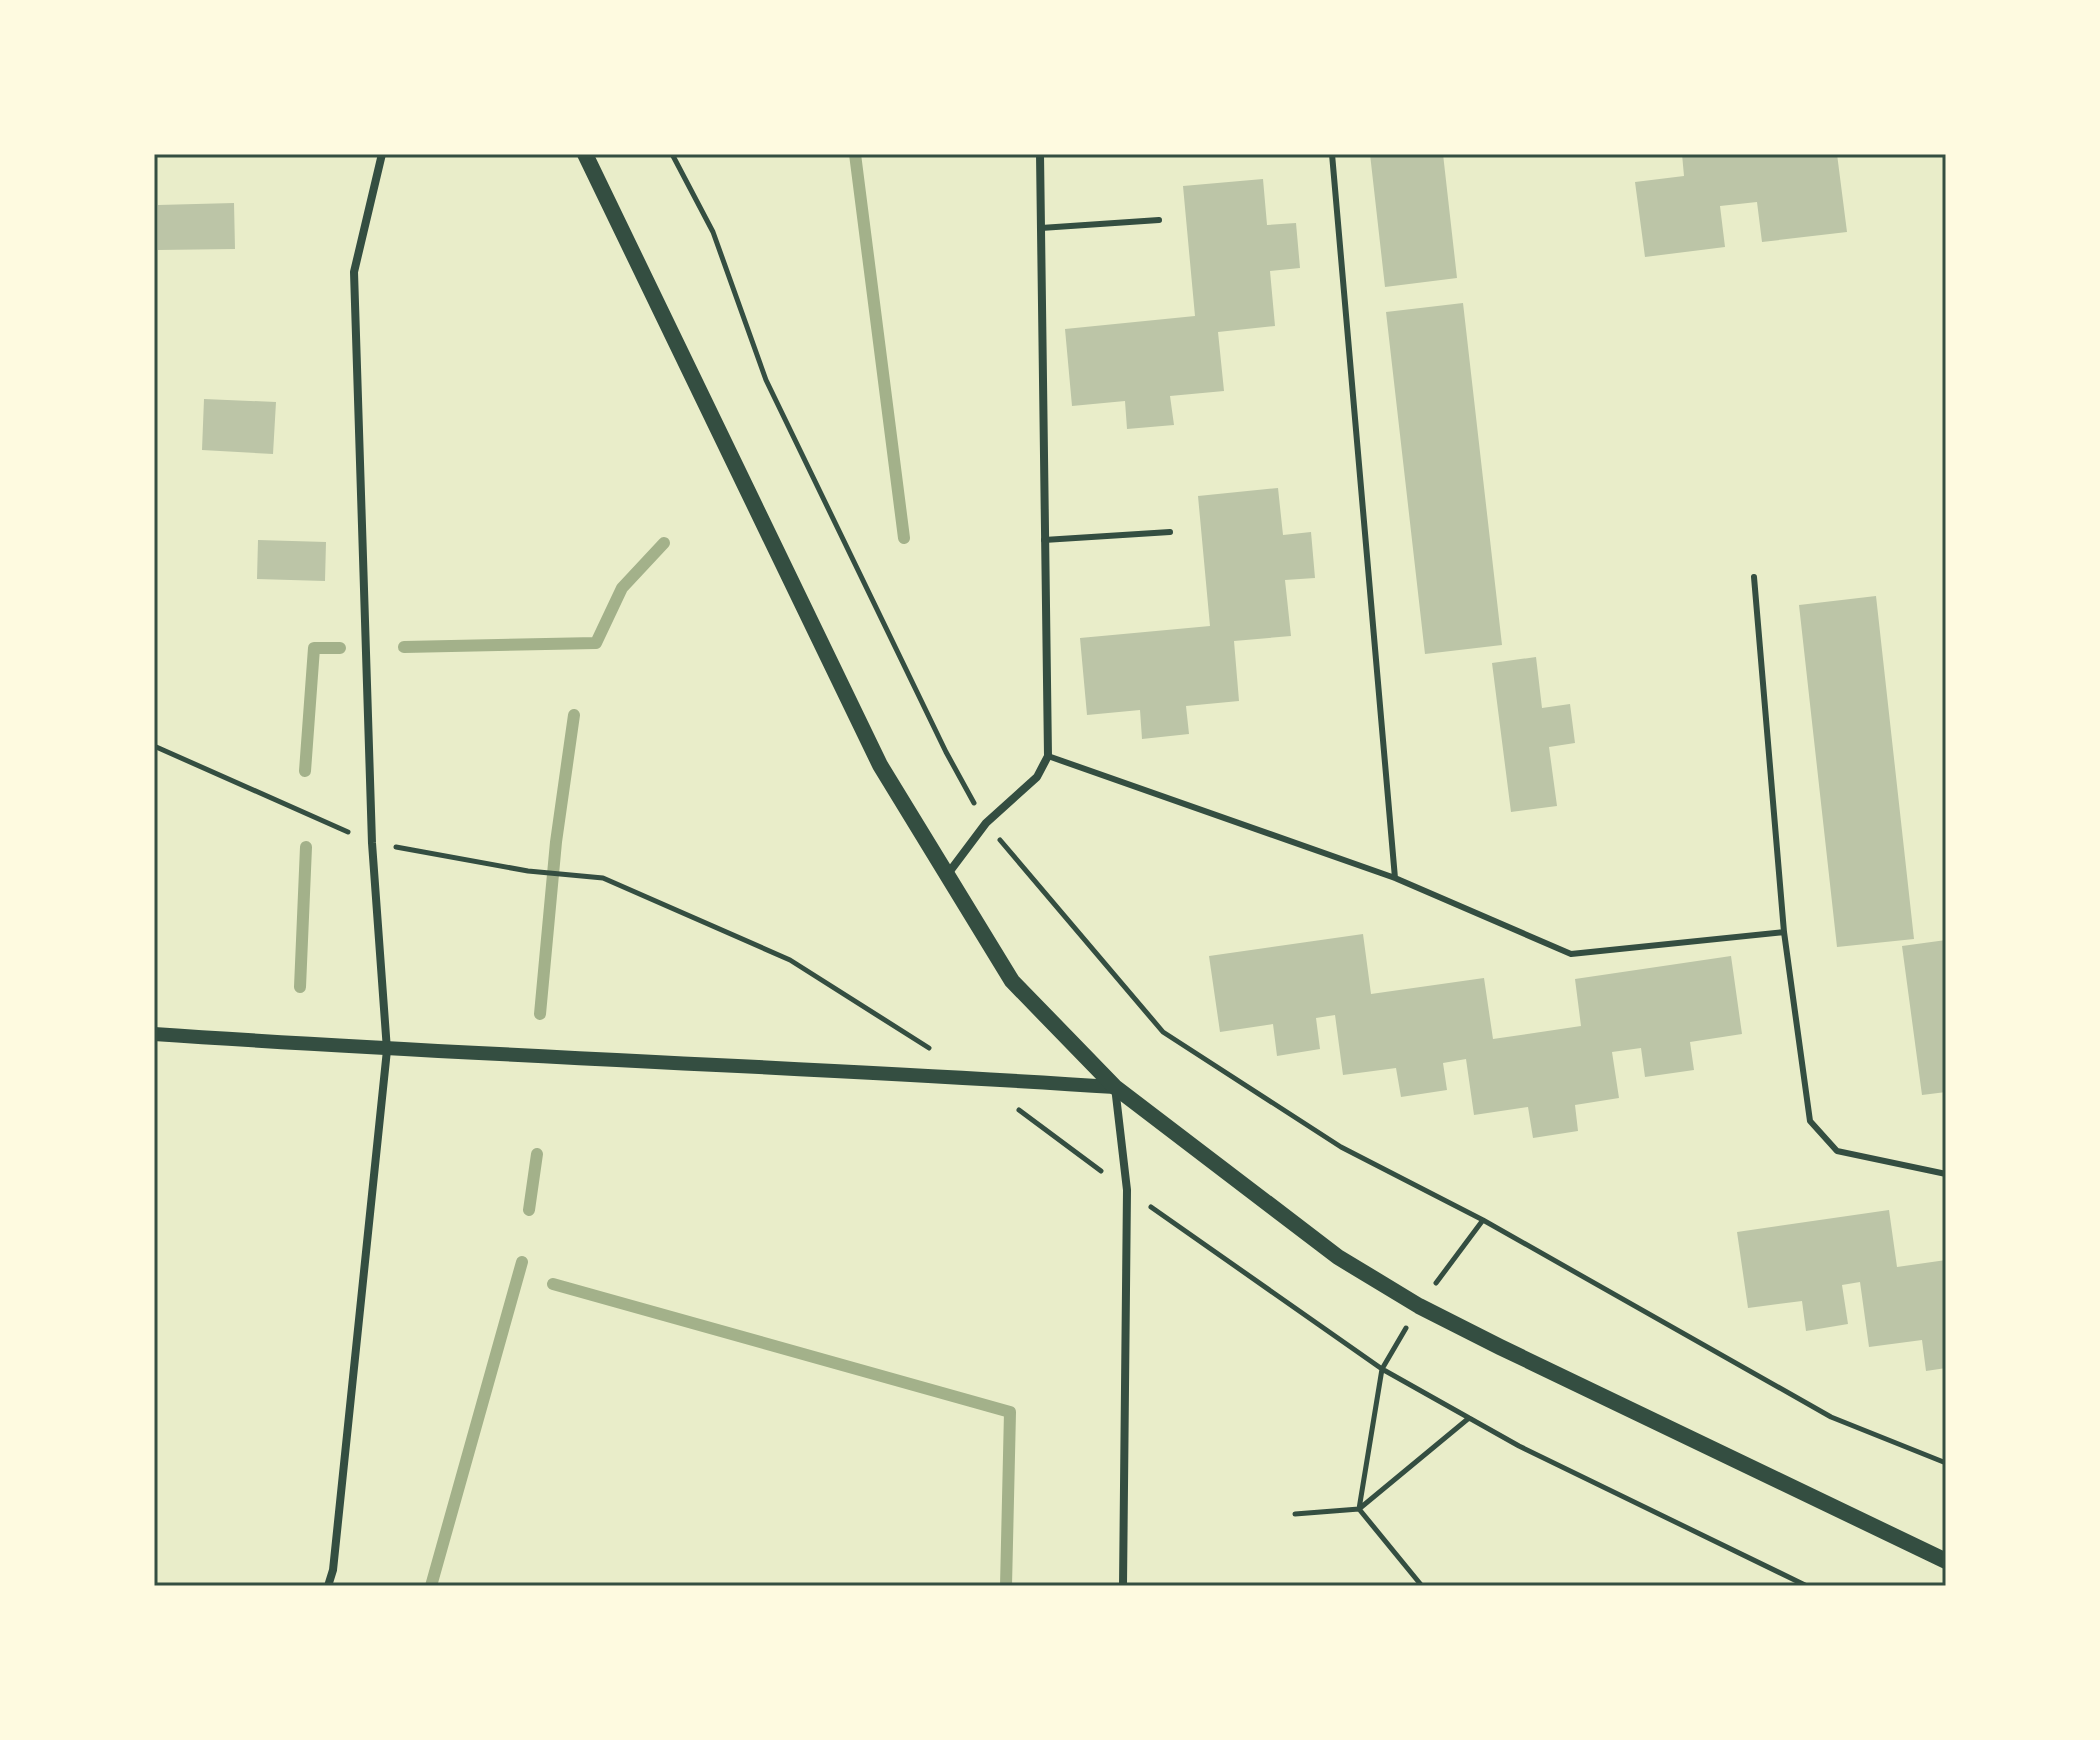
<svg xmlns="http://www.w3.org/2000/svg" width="2100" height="1740" viewBox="0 0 2100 1740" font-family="'Fira Sans',sans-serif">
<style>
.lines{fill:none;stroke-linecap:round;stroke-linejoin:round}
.stream{stroke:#a3b18a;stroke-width:12}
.building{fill:#bcc5a7}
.path{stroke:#344e41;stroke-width:5}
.service{stroke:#344e41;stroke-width:6}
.minor{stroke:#344e41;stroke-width:8}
.tertiary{stroke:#344e41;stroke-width:14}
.secondary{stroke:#344e41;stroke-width:16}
.neatline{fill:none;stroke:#344e41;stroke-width:3}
</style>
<rect width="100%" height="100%" fill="#e9edc9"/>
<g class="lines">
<!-- stream -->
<path class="stream" d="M855 154 904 538
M404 647 596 643 622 588 664 543
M305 771 314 648H340
M300 987 306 847
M540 1014 556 842 574 715
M529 1210 537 1154
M553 1284 1010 1412 1006 1586
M431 1586 522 1262"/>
</g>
<!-- building -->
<path class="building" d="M1370 154H1443L1457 278 1385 287Z
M1682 154H1837L1847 232 1762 242 1757 202 1720 206 1725 247 1645 257 1635 182 1684 176Z
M1263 179 1267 225 1296 223 1300 268 1270 271 1275 326 1218 332 1224 391 1170 396 1174 425 1127 429 1125 401 1072 406 1065 329 1195 316 1183 186Z
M234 203 235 249 158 250V205Z
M1463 303 1502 645 1425 654 1386 312Z
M204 399 276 402 273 454 202 450Z
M1278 488 1283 535 1311 532 1315 578 1285 580 1291 636 1234 641 1239 701 1186 706 1189 734 1142 739 1140 710 1087 715 1080 638 1210 626 1198 496Z
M258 540 326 542 325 581 257 579Z
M1876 596 1914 939 1837 947 1799 605Z
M1536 657 1542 708 1570 704 1575 743 1549 747 1557 806 1511 812 1492 663Z
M1363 934 1371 994 1484 978 1493 1039 1581 1026 1575 979 1731 956 1742 1034 1690 1042 1694 1070 1645 1077 1641 1048 1612 1052 1619 1098 1575 1105 1578 1131 1533 1138 1528 1107 1474 1115 1466 1059 1443 1063 1447 1090 1401 1097 1396 1068 1343 1075 1335 1015 1316 1018 1320 1049 1277 1056 1273 1024 1220 1032 1209 956Z
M1946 940V1092L1922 1095 1902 946Z
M1889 1210 1897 1267 1946 1260V1368L1926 1371 1922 1340 1869 1347 1860 1282 1842 1285 1848 1324 1806 1331 1802 1301 1748 1308 1737 1232Z"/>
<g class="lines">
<!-- path -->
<path class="path" d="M672 154 713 232 766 380 946 752 974 803
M154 746 348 832
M1000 840 1163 1032 1341 1147 1483 1220 1831 1417 1946 1463
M396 847 528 871 603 878 790 960 929 1048
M1019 1110 1101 1171
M1151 1207 1382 1369 1519 1446 1807 1586
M1436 1283 1483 1220
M1295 1514 1359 1509 1382 1369 1406 1328
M1422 1586 1359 1509 1469 1418"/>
<!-- service -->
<path class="service" d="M1332 154 1395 878
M1041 228 1159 220
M1044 540 1170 532
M1754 577 1784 932 1810 1121 1837 1151 1946 1174
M1048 756 1395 878 1571 954 1784 932"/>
<!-- minor -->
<path class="minor" d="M947 875 986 823 1037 777 1048 756 1040 154
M1115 1087 1127 1190 1123 1586
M328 1586 333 1570 387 1050 372 843 354 272 382 154"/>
<!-- tertiary -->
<path class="tertiary" d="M154 1034C474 1056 795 1066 1115 1087"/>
<!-- secondary -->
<path class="secondary" d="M585 154 880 765 1012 981 1115 1087 1338 1257 1419 1306 1500 1347 1946 1561"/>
</g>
<!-- border -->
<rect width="2100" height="1740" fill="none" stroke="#fefae0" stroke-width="312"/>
<rect x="156" y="156" width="1788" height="1428" class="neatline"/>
</svg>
